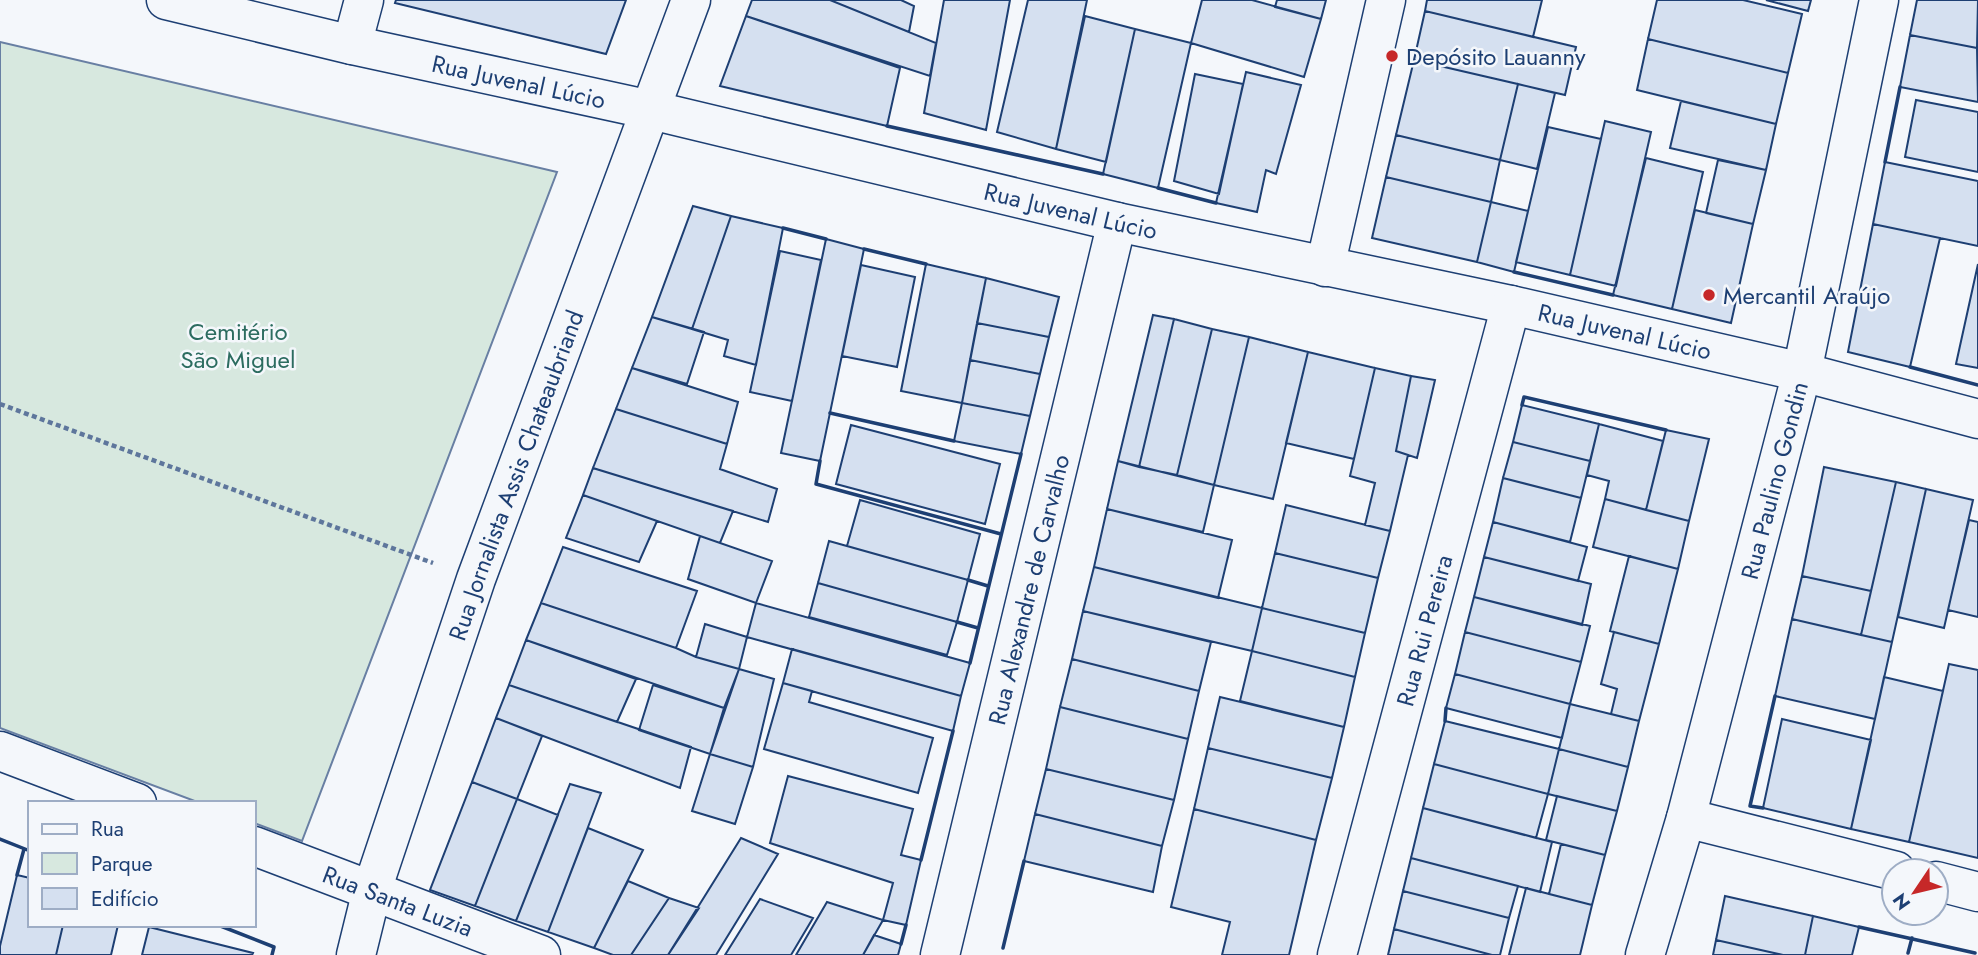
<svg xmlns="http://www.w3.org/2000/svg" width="1978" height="955" viewBox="0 0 1978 955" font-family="Jost,sans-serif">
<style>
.green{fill:#d7e8df;stroke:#687fa3;stroke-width:2}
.building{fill:#d5e0f0;stroke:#1d3f73;stroke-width:2}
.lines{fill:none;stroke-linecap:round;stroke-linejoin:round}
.minor-casing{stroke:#1d3f73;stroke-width:41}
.path{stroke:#5e769c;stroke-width:4.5;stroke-dasharray:5 3.5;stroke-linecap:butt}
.minor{stroke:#f4f7fb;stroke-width:38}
.wall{stroke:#1d3f73;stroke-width:3.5}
.poi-dot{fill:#c62828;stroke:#f4f7fb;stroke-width:2.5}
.labels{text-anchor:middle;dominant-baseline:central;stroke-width:5;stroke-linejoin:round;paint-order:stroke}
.poi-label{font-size:24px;fill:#1d3f73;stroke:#f4f7fb;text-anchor:start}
.street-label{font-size:24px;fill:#1d3f73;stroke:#f4f7fb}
.park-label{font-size:24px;fill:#2c6c60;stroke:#f4f7fb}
</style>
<rect width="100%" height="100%" fill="#f4f7fb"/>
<!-- green -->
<path class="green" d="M0 42 557 172 302 841 254 823V803H200L0 728Z"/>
<!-- building -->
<path class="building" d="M396 0H626L606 54 395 3Z
M752 0H830L936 43 930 76 746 16Z
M830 0H901L914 6 909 32Z
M944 0H1010L986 130 924 113Z
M1028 0H1087L1056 149 997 132Z
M1202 0H1252L1321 19 1304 77 1191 43Z
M1277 0H1326L1321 19 1275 7Z
M1427 0H1542L1533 37 1425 11Z
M1657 0H1743L1802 14 1788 73 1648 39Z
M1766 0H1811L1808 11Z
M1917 0H1978L1977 48 1910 35Z
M1425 11 1576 47 1565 95 1414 60Z
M746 16 900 68 887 126 720 86Z
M1085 16 1135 29 1106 162 1056 149Z
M1135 29 1191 43 1158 188 1103 174Z
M1910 35 1977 48 1978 102 1900 87Z
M1648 39 1788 73 1776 124 1637 90Z
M1414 60 1518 84 1500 160 1396 135Z
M1246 72 1301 85 1276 174 1266 170 1257 212 1216 203Z
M1195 74 1243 84 1219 194 1174 181Z
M1518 84 1555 93 1537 169 1500 160Z
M1916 100 1978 112V172L1905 157Z
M1681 101 1776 124 1766 170 1670 148Z
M1605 121 1651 132 1616 286 1570 275Z
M1548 127 1601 139 1570 275 1516 262Z
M1396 135 1500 160 1491 202 1386 177Z
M1646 158 1703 172 1672 309 1613 295Z
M1718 160 1766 170 1753 224 1706 213Z
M1885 162 1978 181V246L1873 224Z
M1386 177 1491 202 1477 262 1372 238Z
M1491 202 1528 211 1514 272 1477 262Z
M693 206 731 216 692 329 652 317Z
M1695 210 1753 224 1731 323 1672 309Z
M731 216 783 228 756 365 724 356 728 340 692 329Z
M1873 224 1940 238 1910 367 1848 352Z
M826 239 864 249 820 461 781 453Z
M780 251 821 260 792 401 750 392Z
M926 264 986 278 962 403 901 391Z
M1978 264V368L1956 364Z
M861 265 915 277 897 367 842 356Z
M986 278 1059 297 1049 337 977 323Z
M1153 315 1174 319 1139 467 1118 461Z
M652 317 704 332 687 384 632 368Z
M1174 319 1212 329 1177 475 1139 467Z
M977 323 1049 337 1040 374 970 360Z
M1212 329 1249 337 1214 485 1177 475Z
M1249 337 1308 352 1273 499 1214 485Z
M1308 352 1375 368 1354 459 1286 443Z
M970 360 1040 374 1030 416 962 403Z
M632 368 738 402 727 444 616 409Z
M1375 368 1411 376 1396 451 1408 455 1390 531 1365 525 1375 483 1350 476Z
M1411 376 1435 380 1417 458 1396 451Z
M962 403 1030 416 1021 454 954 441Z
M1522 405 1599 424 1590 461 1513 442Z
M616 409 727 444 720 469 777 489 768 522 593 468Z
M1599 424 1663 441 1646 510 1605 499 1609 481 1587 475Z
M851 425 1000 464 985 524 836 484Z
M1666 430 1709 439 1689 521 1646 510Z
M1513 442 1590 461 1581 498 1503 478Z
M1118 461 1214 485 1203 532 1107 509Z
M1824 467 1896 482 1871 591 1802 576Z
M593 468 733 511 720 543 583 495Z
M1503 478 1581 498 1570 542 1493 522Z
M1896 482 1926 489 1892 642 1861 635Z
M1926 489 1973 500 1944 628 1898 617Z
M583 495 657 521 639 562 566 538Z
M1605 499 1689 521 1678 569 1593 547Z
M860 500 980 534 968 580 847 546Z
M1286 505 1390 531 1378 578 1275 553Z
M1107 509 1232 540 1218 598 1094 567Z
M1969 520 1978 522V617L1948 610Z
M1493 522 1587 547 1578 581 1484 557Z
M700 536 772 561 756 603 688 579Z
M829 541 968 580 957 622 818 583Z
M563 547 697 591 676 648 541 603Z
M1275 553 1378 578 1365 633 1262 608Z
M1629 556 1678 569 1659 644 1610 631Z
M1484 557 1591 584 1582 625 1474 597Z
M1094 567 1262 608 1252 651 1083 611Z
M1802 576 1871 591 1861 635 1792 619Z
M818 583 957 622 947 655 809 617Z
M1474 597 1590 626 1581 662 1465 632Z
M541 603 676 648 696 657 739 669 724 708 526 640Z
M756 603 970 663 961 696 747 637Z
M1262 608 1365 633 1355 677 1252 651Z
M1083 611 1211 642 1199 691 1072 659Z
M1792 619 1892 642 1875 719 1775 696Z
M705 624 747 637 739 669 696 657Z
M1465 632 1581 662 1570 704 1455 674Z
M1614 632 1659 644 1639 721 1611 714 1617 689 1601 684Z
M526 640 636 679 617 722 509 685Z
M792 649 961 696 953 731 783 683Z
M1252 651 1355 677 1344 727 1240 701Z
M1072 659 1199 691 1188 739 1060 707Z
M1949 664 1978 670V858L1909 842Z
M739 669 774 679 753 767 710 754Z
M1455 674 1570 704 1562 738 1446 708Z
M1884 677 1943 691 1909 842 1851 829Z
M783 683 812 691 809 702 933 738 918 793 764 749Z
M509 685 691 747 680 788 496 718Z
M653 685 724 708 710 754 639 730Z
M1220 697 1344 727 1332 778 1208 748Z
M1570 704 1639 721 1628 767 1559 749Z
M1060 707 1188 739 1174 800 1046 769Z
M496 718 542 736 517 799 472 782Z
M1782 719 1871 740 1851 829 1763 808Z
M1445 721 1559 749 1548 794 1434 764Z
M1208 748 1332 778 1316 840 1194 809Z
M1559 749 1628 767 1617 811 1548 794Z
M710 754 753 767 735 824 692 811Z
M1434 764 1548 794 1536 838 1423 808Z
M1046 769 1174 800 1162 846 1035 814Z
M788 776 913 809 901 855 921 860 906 925 883 920 893 883 770 843Z
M472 782 517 799 475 906 430 890Z
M570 784 601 793 548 932 516 921Z
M1557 796 1617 811 1605 855 1546 840Z
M517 799 558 815 516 921 475 906Z
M1423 808 1552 842 1540 892 1411 858Z
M1194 809 1316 840 1289 955H1222L1230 922 1171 907Z
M1035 814 1162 846 1153 892 1024 861Z
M588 828 643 850 594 948 548 932Z
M741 838 778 854 716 955H668Z
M1561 844 1605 855 1592 905 1549 894Z
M1411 858 1518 886 1509 918 1403 891Z
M17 875 30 878V925H63L56 955H0V946Z
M628 881 669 898 631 955H613L594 948Z
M1526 888 1592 905 1580 955H1509Z
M1403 891 1509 918 1500 955H1492L1394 929Z
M1725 896 1813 916 1805 955H1783L1716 940Z
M669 898 699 908 668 955H631Z
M760 899 813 918 791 955H725Z
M827 902 883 920 863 955H796Z
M1813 916 1859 927 1852 955H1805Z
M63 925H118L111 955H56Z
M149 927 253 953 252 955H142Z
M1394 929 1492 955H1388Z
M874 935 901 944 898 955H863Z
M1716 940 1783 955H1713Z"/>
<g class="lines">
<!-- minor casing -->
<g class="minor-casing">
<g id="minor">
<path id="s1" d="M166 0 352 45 651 110 1117 222 1511 305 1802 372 1978 419"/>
<path d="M352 45 364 0"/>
<path d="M1325 267 1386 0"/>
<path d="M0 751 137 803"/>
<path d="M1686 818 1896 871"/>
<path id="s2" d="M254 846 541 955"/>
<path d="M1936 881 1978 892"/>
<path id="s3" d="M356 955 372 890 476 579 691 0"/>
<path id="s4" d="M940 955 1117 222"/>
<path id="s5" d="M1337 955 1511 305"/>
<path id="s6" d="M1645 955 1686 818 1802 372 1879 0"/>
</g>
</g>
<!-- path -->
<path class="path" d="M0 404 433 563"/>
<!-- minor -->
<use href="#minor" class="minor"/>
<!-- wall -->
<path class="wall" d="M887 126 1103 174
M1885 162 1900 87
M1158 188 1216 203
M783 228 826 239
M864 249 926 264
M1514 272 1613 295
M1910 367 1978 385
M1522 405 1524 397 1666 430
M830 413 954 441
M820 461 816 484 1001 534
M968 580 988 586
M957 622 978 628
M970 663 1021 454
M1445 721 1446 708
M1763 808 1750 806 1775 696
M0 839 30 851
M921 860 953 731
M17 875 24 849
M218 925 274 947 272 955
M1859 927 1975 953
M901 944 906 925
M1003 948 1024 861
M1908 953 1912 938"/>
</g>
<!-- markers -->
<g class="poi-dot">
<circle cx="1392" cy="56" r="7"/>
<circle cx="1709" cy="295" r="7"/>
</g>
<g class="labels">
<!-- poi labels -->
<g class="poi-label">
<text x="1406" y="56">Depósito Lauanny</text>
<text x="1723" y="295">Mercantil Araújo</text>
</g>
<!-- street labels -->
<g class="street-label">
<text stroke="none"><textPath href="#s1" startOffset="362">Rua Juvenal Lúcio</textPath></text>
<text stroke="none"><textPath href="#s1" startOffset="929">Rua Juvenal Lúcio</textPath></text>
<text stroke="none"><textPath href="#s1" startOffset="1496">Rua Juvenal Lúcio</textPath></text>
<text stroke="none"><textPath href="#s3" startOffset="506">Rua Jornalista Assis Chateaubriand</textPath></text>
<text stroke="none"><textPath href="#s6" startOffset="492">Rua Paulino Gondin</textPath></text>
<text stroke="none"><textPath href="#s4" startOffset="376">Rua Alexandre de Carvalho</textPath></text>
<text stroke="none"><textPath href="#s5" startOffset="336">Rua Rui Pereira</textPath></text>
<text stroke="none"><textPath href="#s2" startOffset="154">Rua Santa Luzia</textPath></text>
</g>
<!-- park labels -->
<g class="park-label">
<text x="238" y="331">Cemitério<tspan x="238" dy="28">São Miguel</tspan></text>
</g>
</g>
<!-- legend -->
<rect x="28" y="801" width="228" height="126" fill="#f4f7fb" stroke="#9eadc5" stroke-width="2"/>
<rect x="42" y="824" width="35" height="10" fill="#f4f7fb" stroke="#9eadc5" stroke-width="2"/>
<text x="91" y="836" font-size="21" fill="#1d3f73">Rua</text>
<rect x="42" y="853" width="35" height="21" fill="#d7e8df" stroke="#9eadc5" stroke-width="2"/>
<text x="91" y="871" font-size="21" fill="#1d3f73">Parque</text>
<rect x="42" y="888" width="35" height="21" fill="#d5e0f0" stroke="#9eadc5" stroke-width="2"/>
<text x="91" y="906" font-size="21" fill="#1d3f73">Edifício</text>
<!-- north arrow -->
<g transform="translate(1915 892) rotate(235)"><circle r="33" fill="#f4f7fb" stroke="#9eadc5" stroke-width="2"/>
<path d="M0-5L12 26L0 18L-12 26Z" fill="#c62828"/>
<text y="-10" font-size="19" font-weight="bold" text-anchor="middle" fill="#1d3f73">N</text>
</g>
</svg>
